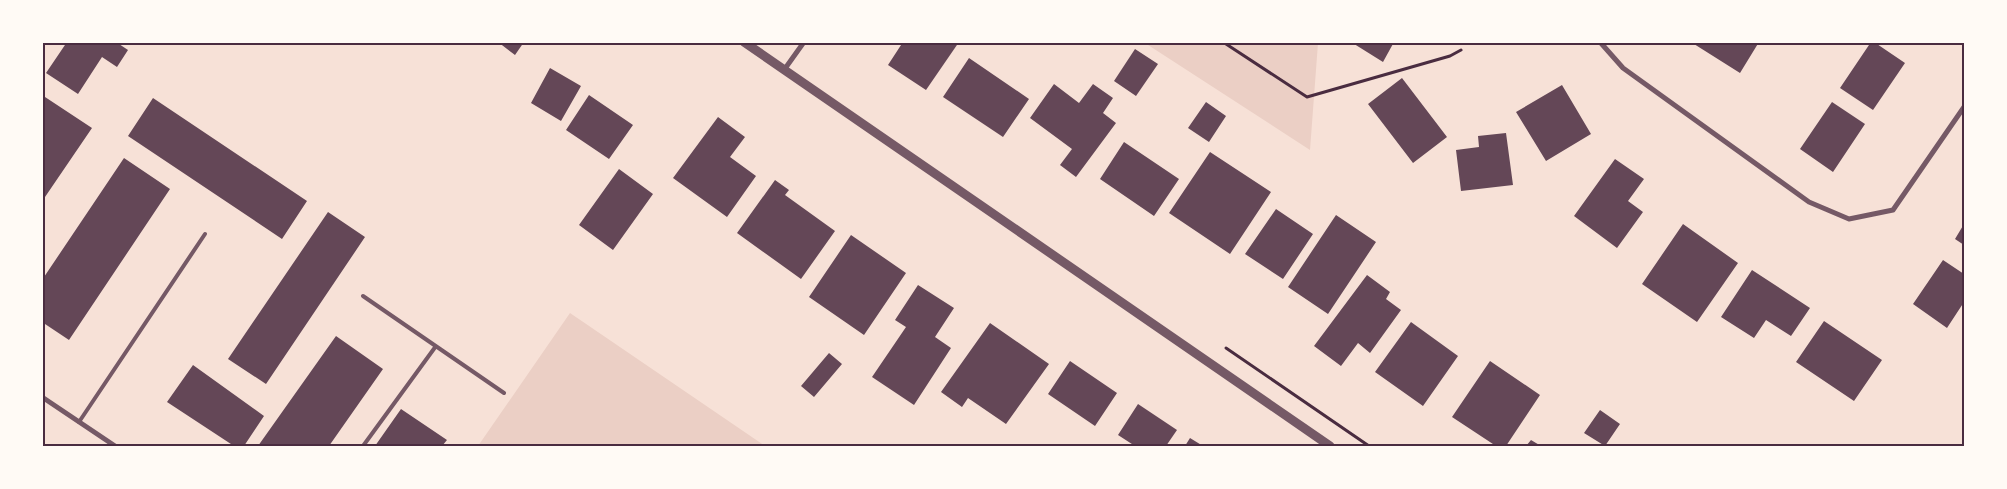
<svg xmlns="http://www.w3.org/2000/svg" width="2007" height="489" viewBox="0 0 2007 489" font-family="'Golos Text',sans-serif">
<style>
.green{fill:#ebcfc5}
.building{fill:#644757}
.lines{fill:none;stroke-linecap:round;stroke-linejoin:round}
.path{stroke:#4a2c40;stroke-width:3}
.service{stroke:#755966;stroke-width:4}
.minor{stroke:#755966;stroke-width:5}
.tertiary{stroke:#755966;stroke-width:9}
.neatline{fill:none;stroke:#4a2c40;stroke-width:2}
</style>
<rect width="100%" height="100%" fill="#f7e1d7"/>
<!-- green -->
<path class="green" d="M1145 43H1318L1310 150Z
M570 313 765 446H478Z"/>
<!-- building -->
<path class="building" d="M67 42H116L128 50 117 67 102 57 78 94 46 73Z
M498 42H524L515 55Z
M903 42H959L926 90 888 65Z
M1351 42H1394L1383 62Z
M1695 42H1759L1740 73 1694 44Z
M1871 42H1874L1905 63 1873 110 1840 88Z
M1135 49 1158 64 1136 96 1114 81Z
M969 58 1029 99 1003 137 943 97Z
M550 68 581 86 561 121 531 103Z
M1402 78 1447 137 1413 163 1368 104Z
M1054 84 1079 103 1093 84 1113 98 1103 113 1116 123 1076 177 1060 165 1072 149 1030 118Z
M1562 85 1591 134 1546 161 1516 112Z
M589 95 633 125 609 159 566 130Z
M45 97 92 128 45 197 42 195V102Z
M153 98 307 201 282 239 128 136Z
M1206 102 1226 116 1209 142 1188 128Z
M1832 102 1865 124 1833 172 1800 149Z
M718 117 745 137 730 157 756 176 727 217 673 178Z
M1506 133 1513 185 1461 191 1456 150 1479 147 1478 136Z
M1124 142 1179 179 1154 216 1100 179Z
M1210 152 1271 192 1230 254 1169 213Z
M124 158 170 189 69 340 42 322V280Z
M1615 159 1644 179 1628 201 1643 212 1617 248 1574 216Z
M619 169 653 194 613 250 579 225Z
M775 180 789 190 785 195 835 231 801 279 737 233Z
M1276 209 1313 234 1283 279 1245 254Z
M328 212 365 237 266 384 228 359Z
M1336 215 1376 242 1328 314 1288 287Z
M1683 224 1738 263 1697 322 1642 284Z
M1964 224V245L1955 239Z
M851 235 906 273 864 335 809 297Z
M1943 260 1964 274V302L1947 328 1913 304Z
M1752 270 1810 308 1791 336 1766 320 1754 338 1721 317Z
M1367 275 1390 292 1386 299 1401 310 1370 353 1358 343 1341 366 1314 346Z
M918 285 954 308 935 337 951 348 914 405 872 377 906 327 895 320Z
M1824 321 1882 360 1854 401 1796 362Z
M1411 322 1458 356 1423 406 1375 372Z
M990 323 1049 364 1006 424 968 398 962 407 941 392Z
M336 336 383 369 329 446H258Z
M829 353 842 364 814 397 801 386Z
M1070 361 1117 393 1095 426 1048 394Z
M1490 361 1540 395 1506 446H1496L1452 417Z
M193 365 264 416 244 446H234L167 402Z
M1138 404 1177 430 1166 446H1135L1118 435Z
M401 409 447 440 442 446H375Z
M1600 410 1620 424 1605 446 1584 433Z
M1190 438 1203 446H1185Z
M1531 440 1541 446H1526Z"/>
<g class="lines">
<!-- path -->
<path class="path" d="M1223 42 1307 97 1450 56 1461 50
M1226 348 1369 446"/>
<!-- service -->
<path class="service" d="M363 296 504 393
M79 422 205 234
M363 446 436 346"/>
<!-- minor -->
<path class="minor" d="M1600 42 1623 68 1809 202 1849 219 1893 210 1964 107
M784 70 804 42
M42 397 115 446"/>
<!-- tertiary -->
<path class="tertiary" d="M744 42 1330 446"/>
</g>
<!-- border -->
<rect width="2007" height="489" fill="none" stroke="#fffaf5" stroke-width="88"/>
<rect x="44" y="44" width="1919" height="401" class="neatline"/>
</svg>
